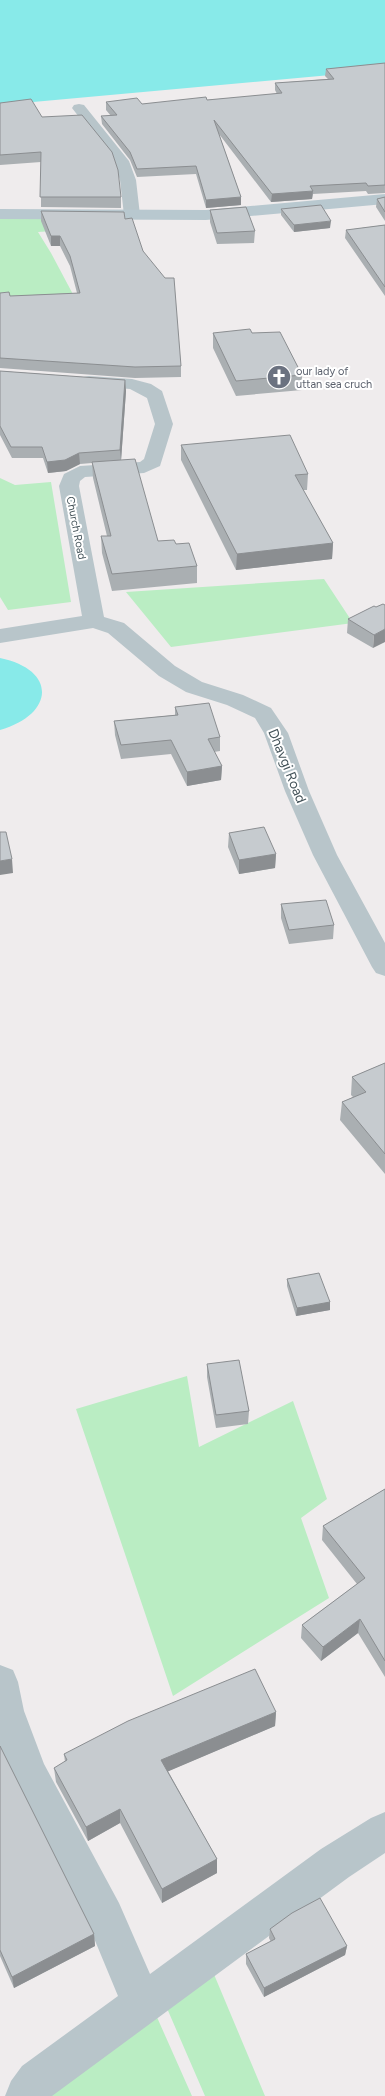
<svg xmlns="http://www.w3.org/2000/svg" width="385" height="2096" viewBox="0 0 385 2096" font-family="Figtree,sans-serif">
<style>
.green{fill:#baedc3}
.water{fill:#88eae9}
.lines{fill:none;stroke-linecap:round;stroke-linejoin:round}
.street{fill:#b8c5ca;fill-rule:evenodd}
.secondary{fill:#b8c8cf;fill-rule:evenodd}
.wall{fill:#aaafb2}
.shaded-wall{fill:#8b8e91}
.building{fill:#c6cbcf;stroke:#8b8e91}
.labels{text-anchor:middle;dominant-baseline:central;stroke-width:4;stroke-linejoin:round;paint-order:stroke}
.far-worship-label{font-size:11px;fill:#5b616d;stroke:#fff;text-anchor:start}
.far-street-label{font-size:11px;fill:#45545a;stroke:#fff}
.street-label{font-size:14px;fill:#45545a;stroke:#fff}
</style>
<rect width="100%" height="100%" fill="#efeced"/>
<!-- green -->
<path class="green" d="M0 217 46 218 68 230 38 232 51 253 84 315 0 303Z
M0 478 15 485 51 482 71 602 8 610 0 597Z
M324 579 353 623 171 647 126 592Z
M187 1376 199 1447 293 1401 327 1499 301 1518 329 1598 173 1696 76 1409Z
M213 1972 265 2096H205L166 2006Z
M156 2015 192 2096H39Z"/>
<!-- water -->
<path class="water" d="M0 0H385V70L0 105Z
M0 658C58 670 54 715 0 730Z"/>
<g class="lines">
<!-- street -->
<path class="street" d="M79 104 84 105 129 161 136 180 140 215 138 218H126L124 215 120 180 114 162 72 108 74 105Z
M89 376 132 379 151 384 162 391 173 424 160 466 144 473 85 477 80 481 79 486 104 617 124 623 175 666 202 682 243 695 271 708 288 733 309 791 337 855 385 943V976L376 973 372 967 313 855 285 791 264 733 255 718 227 705 186 692 159 676 108 633 93 628 0 643V629L82 616 59 486 64 474 80 466 140 462 144 459 155 424 147 398 130 389 83 385 80 381 83 377Z
M0 1665 13 1670 18 1682 24 1711 44 1764 119 1903 150 1974 321 1849 371 1818 385 1812V1853L349 1877 52 2096H5L11 2081 22 2066 118 1996 91 1931 9 1772 0 1746Z"/>
<!-- secondary -->
<path class="secondary" d="M385 194V204L206 220 0 219V209L206 210Z"/>
</g>
<!-- wall -->
<path class="wall" d="M385 63V193L368 194 366 191 313 194 312 199 271 202 219 134 241 197V205L206 208 196 174 137 177 130 160 102 124 101 116H111L106 110V102L142 104 207 100 277 94 275 90V83L328 79 325 76 326 69Z
M0 103 42 117 121 197V208L41 207V162L0 165Z
M385 197V221L376 207 377 199Z
M281 209 330 228 294 232 281 215Z
M210 210 255 231 254 243 217 244 210 222Z
M41 211 125 219 181 366V377L135 378 0 368V293L10 296 77 293 70 266 60 246H51L41 221Z
M385 225V296L345 238 346 230Z
M213 333H252L302 375V390L236 396 213 348Z
M0 371 125 380 126 391 121 460 158 541 176 544 197 566V583L112 591 102 553 101 536H107L93 478 92 463 80 464 66 471 48 473 43 458H12L0 435Z
M181 445 308 474 307 490H303L333 543 332 559 236 570 181 460Z
M376 607 373 648 347 633 348 619Z
M175 707 220 737V751L214 752 222 766 221 780 187 786 171 754 121 759 115 735 114 721 175 715Z
M229 833 276 854 275 868 239 874 228 847Z
M281 904 334 925 333 939 289 944 281 918Z
M385 1063V1174L340 1120 342 1102 353 1097 351 1095 352 1077Z
M287 1279 330 1302V1310L296 1316 287 1286Z
M207 1364 249 1411 248 1424 216 1428 207 1377Z
M385 1489V1677L358 1633 321 1661 301 1638 302 1625 357 1584 322 1540 323 1526Z
M276 1712 275 1726 168 1771 217 1859V1873L162 1903 120 1823 88 1841 56 1782 54 1768 65 1762 64 1754Z
M0 1746 94 1934 95 1946 14 1988 0 1956Z
M270 1929 347 1946 345 1955 264 1997 246 1964V1954L271 1942 269 1938Z"/>
<!-- shaded-wall -->
<path class="shaded-wall" d="M313 191 312 199 271 202 272 194Z
M241 197V205L206 208V200Z
M331 221 330 228 294 232V225Z
M51 236H60V246H51Z
M125 380 126 391 121 461 120 450Z
M79 453 80 464 66 471 48 473 47 462Z
M333 543 332 559 236 570 237 554Z
M385 629V642L373 648 374 635Z
M222 766 221 780 187 786V772Z
M276 854 275 868 239 874V860Z
M12 859 13 873 0 875V861Z
M330 1302V1310L296 1316 297 1308Z
M360 1619 358 1633 321 1661 323 1647Z
M276 1712 275 1726 162 1774 161 1760Z
M120 1809V1823L88 1841 86 1827Z
M217 1859V1873L162 1903V1889Z
M94 1934 95 1946 14 1988 12 1977Z
M347 1946 345 1955 264 1997V1988Z"/>
<!-- building -->
<path class="building" d="M385 63V185L368 186 366 183 310 186 313 191 272 194 214 120 241 197 206 200 196 166 137 169 130 152 101 116 117 115 106 102 137 98 142 104 206 97 207 100 282 93 275 83 334 79 326 69Z
M31 99 42 117 82 115 112 152 118 170 121 197H40L41 152 0 155V103Z
M385 197V212L377 199Z
M321 205 331 221 294 225 281 209Z
M246 207 255 231 217 233 210 210Z
M41 211 124 212 125 219 132 218 143 251 165 278H174L181 366 135 367 0 358V293L9 292 10 296 80 293 70 256 60 236H51Z
M385 225V287L346 230Z
M250 329 252 333 280 332 302 375 236 381 213 333Z
M0 371 125 380 120 450 79 453 65 460 47 462 42 447H11L0 426Z
M290 435 308 474 295 475 333 543 237 554 181 445Z
M135 459 158 541 174 540 176 544 189 543 197 566 112 574 101 536H111L92 462Z
M383 604 385 605V629L374 635 348 619 374 606 376 607Z
M209 703 220 737 208 739 222 766 187 772 171 740 121 745 114 721 178 715 175 707Z
M264 827 276 854 239 860 229 833Z
M0 832H6L12 859 0 861Z
M326 900 334 925 289 930 281 904Z
M385 1063V1154L342 1102 366 1092 352 1077Z
M319 1273 330 1302 297 1308 287 1279Z
M239 1360 249 1411 216 1415 207 1364Z
M385 1489V1661L360 1619 323 1647 302 1625 365 1578 323 1526Z
M255 1669 276 1712 161 1760 217 1859 162 1889 120 1809 86 1827 54 1768 67 1760 64 1754 128 1721Z
M0 1746 94 1934 12 1977 0 1950Z
M320 1898 347 1946 264 1988 246 1954 275 1939 270 1929 292 1913Z"/>
<!-- icons -->
<defs>
<g id="church-disc" transform="scale(1.25)"><circle r="9.5" fill="#6b7280" stroke="#fff"/><path d="M-1.2-6h2.4v3.5h3.3v2.4h-3.3V6h-2.4V-.1h-3.3v-2.4h3.3Z" fill="#fff"/></g>
</defs>
<g fill-rule="evenodd">
<use href="#church-disc" x="279" y="377"/>
</g>
<g class="labels">
<!-- far-worship labels -->
<g class="far-worship-label">
<text x="296" y="371">our lady of<tspan x="296" dy="13">uttan sea cruch</tspan></text>
</g>
<!-- far-street labels -->
<g class="far-street-label">
<text transform="translate(76 528) rotate(79)">Church Road</text>
</g>
<!-- street labels -->
<g class="street-label">
<text transform="translate(287 766) rotate(68)">Dhavgi Road</text>
</g>
</g>
</svg>
